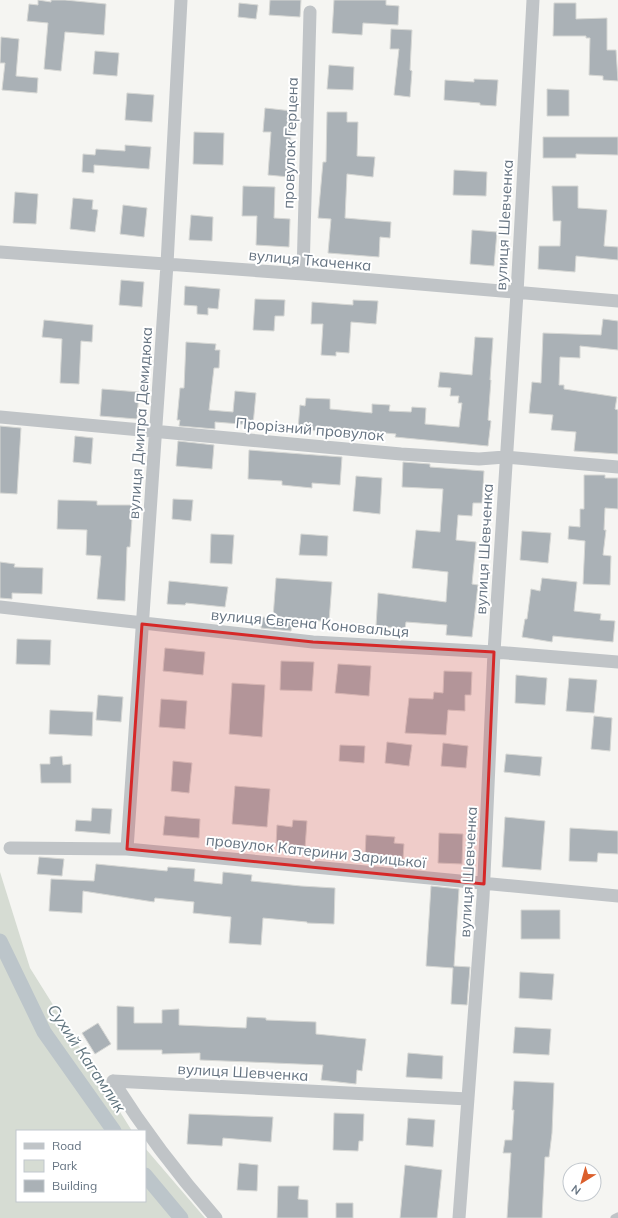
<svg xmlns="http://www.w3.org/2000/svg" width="618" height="1218" viewBox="0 0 618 1218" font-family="Mulish,sans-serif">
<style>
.green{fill:#d6dcd3}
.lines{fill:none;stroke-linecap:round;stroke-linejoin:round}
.canal{stroke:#bcc5ca;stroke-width:15}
.building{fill:#aab1b6;stroke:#d6d7d4}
.lane{stroke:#c0c4c7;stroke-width:7}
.street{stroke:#c0c4c7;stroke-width:13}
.marked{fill:#d62828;fill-opacity:0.2;stroke:#d62828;stroke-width:3;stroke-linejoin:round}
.labels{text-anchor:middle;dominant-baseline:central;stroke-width:4;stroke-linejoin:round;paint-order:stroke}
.street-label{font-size:15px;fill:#657381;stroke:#fff}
.water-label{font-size:16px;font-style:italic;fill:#61757f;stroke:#fff}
</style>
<rect width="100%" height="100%" fill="#f5f5f2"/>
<!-- green -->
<path class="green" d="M0 872 30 968 132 1131H17V1201H145V1148L205 1218H0Z"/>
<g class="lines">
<!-- canal -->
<path class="canal" d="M0 941 44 1032 114 1131
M145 1175 181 1218"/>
</g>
<!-- building -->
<path class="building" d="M38 0 51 2V0H65L106 4 104 35 65 32 61 71 44 69 48 23 27 21 29 4 38 5Z
M270 0H301L300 17 269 15Z
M334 0H386V5L399 6 398 25 363 23 362 35 332 33Z
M239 3 258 5 256 19 238 17Z
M554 3H576V19L607 18V50H616L618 81 603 80V76L589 75 590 38H586V36H553Z
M391 29 412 30 410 70 412 71 410 97 394 95 399 49H390Z
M1 37 19 39 16 76 38 78 37 93 2 90 5 63H0Z
M95 51 119 53 117 76 93 74Z
M329 65 354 67 353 90 327 89Z
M474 79 498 80 496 106 480 105V103L444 100 445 80 474 82Z
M547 89 569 90V116H547Z
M127 93 154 95 152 122 125 120Z
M265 108 292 111 289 177 268 175 271 132H263Z
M327 112H347V122H358L357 156 375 157 373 177 347 174 345 218 391 222 390 238 380 237 379 257 328 253 331 219 318 218 323 162H326Z
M194 132 224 133 223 165 193 164Z
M543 137H618V155L576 154V158H543Z
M125 145 151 147 149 169 94 165V173L82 172 83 154 95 155 96 149 125 151Z
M454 170 487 172 486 196 453 195Z
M243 186 275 187 274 218 290 219 289 247 256 245 257 216H242Z
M552 186H578V208L607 210 604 246 618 247V260L576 256 575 272 538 269 539 246H560L561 221H553Z
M15 192 38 194 36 224 13 223Z
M73 198 93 200 92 209 98 210 95 232 70 229Z
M123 205 147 208 144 237 120 234Z
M191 215 213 217 212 241 189 240Z
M472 230 497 232 494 266 470 264Z
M121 280 144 282 142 307 119 305Z
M185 286 220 289 218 309 208 308V315L197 314V306L184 305Z
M255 299 285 300 284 316H275L274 331 253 330Z
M353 300 378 301 376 324 351 322 349 353 336 352V356L321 355 323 324H311L312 302 353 305Z
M603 319 618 321V350L580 346V358L560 357 559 385H564V389L617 397 615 409 618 410V454L574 451 576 432 551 430 553 415 529 413 532 382 541 383 543 333 601 335Z
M44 320 93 325 92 342 81 341 79 384 60 383 62 339 42 337Z
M475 337 493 338 490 380H491L488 420 491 421 488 446 395 437 396 434 328 428V432L298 429 300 405 305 406 306 398 330 399V409L372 413V404L390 405 389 411 411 412 412 407 426 408 425 424 459 427 462 403H458L459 396H450L451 388 438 387 440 372 472 375Z
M186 342 216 344 215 350H220L219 368H214L209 410 233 412 235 391 256 393 253 425 215 422V429L179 426 180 420H177L180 388H184Z
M102 389 139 392 137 419 100 416Z
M0 426 21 428 17 494 0 493Z
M75 436 93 438 91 464 73 462Z
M178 441 214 445 212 469 176 466Z
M249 450 342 457 340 485 312 483V488L282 485V481L248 479Z
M403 462 430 464V467L484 471 482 503H473L472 516 458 515 456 540 476 542 472 584 478 585 472 637 446 635 447 625 406 622 405 629 376 626 378 593 446 602 448 572 412 568 416 530 440 532 443 489 402 487Z
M584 475H605V478H618V509L605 508 604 530H606L603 555 611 556 610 585 583 584 585 541 568 539 569 526 580 527V509H584Z
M356 476 382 478 380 514 353 511Z
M173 499 193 500 191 521 172 519Z
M58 500 97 501V505H133L130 547H127L125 601 97 599 101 556 86 555 87 530 57 529Z
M522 531 551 533 548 563 520 560Z
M211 534 234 535 232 564 210 563Z
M301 534 328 536 327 556 299 555Z
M0 562 15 564 14 567 43 568 42 594 12 593V599L0 598Z
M276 578 332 582 329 622 292 618 291 631 261 628 262 617 273 618Z
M542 578 577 582 574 611 601 614 600 620 615 621 613 642 553 636 552 642 522 637 525 619H527L531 589 540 591Z
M169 581 228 587 225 607 186 603 185 605 167 604Z
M17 639 51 640 50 665 16 664Z
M165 648 205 652 203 675 163 671Z
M281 661 314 662 312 691 280 690Z
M338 664 371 666 369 696 335 693Z
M444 671 472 672 471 695H465V711L448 710 446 735 405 733 409 698 433 699 434 692 443 693Z
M516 675 547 678 545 705 515 703Z
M569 678 597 680 594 713 566 711Z
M232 683 265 685 262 737 229 734Z
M98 695 123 697 121 722 96 720Z
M161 699 187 701 185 729 159 727Z
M50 710 93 712 92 736 49 734Z
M594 716 612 718 610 751 591 749Z
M387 742 412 745 409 766 385 763Z
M443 743 468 746 466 768 441 766Z
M340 745 365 746 364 763 339 761Z
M506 754 542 757 540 776 504 772Z
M62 756 63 765 71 764V783H41L40 764H50V757Z
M173 761 192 763 189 793 171 791Z
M235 786 270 789 267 827 232 824Z
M92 808 112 809 110 834 75 831 76 820 91 821Z
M165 816 200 819 199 838 163 835Z
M505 817 545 821 541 870 502 867Z
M293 820 307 821 305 848 276 846 277 825 292 827Z
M570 828 618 831V854L598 853 597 862 569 861Z
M439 833 463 834 462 864 438 863Z
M366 835 395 837 394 843 404 844 403 859 365 857Z
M39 857 64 859 62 876 37 874Z
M96 864 167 871 168 867 195 869 194 881 222 884 223 872 252 875 251 881 301 886 335 888 334 924 307 923V922L263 918 261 945 229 943 231 917 193 913 194 902 155 898 154 902 83 891 82 913 49 911 51 879 94 881Z
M431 886 459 889 454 966 470 967 467 1005 451 1004 453 968 426 966Z
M521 910H560V939H521Z
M520 972 554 974 552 1000 519 998Z
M117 1006 134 1007V1023H162V1010L179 1009V1025L246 1028 247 1017 266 1018V1020L316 1022V1034L366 1039 362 1071 357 1070 356 1084 321 1080 323 1065 200 1060V1053L162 1054V1050H117Z
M98 1023 111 1044 95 1054 82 1033Z
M515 1027 551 1029 549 1055 513 1053Z
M408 1053 443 1056 442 1079 406 1077Z
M514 1081 554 1083 552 1133 549 1157H545L542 1218H507L511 1153H503L505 1140H512L514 1110H512Z
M334 1113 364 1114 363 1141H359L358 1151 333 1150Z
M189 1114 273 1117 271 1142 223 1138 222 1146 187 1144Z
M408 1118 435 1120 433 1147 406 1145Z
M239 1163 258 1165 257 1191 237 1190Z
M405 1165 442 1170 437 1218H400Z
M278 1186H299L298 1199 308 1200V1218H277Z
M336 1203H353V1218H336Z"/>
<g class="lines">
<!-- lane -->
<path class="lane" d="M614 1218 618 1216"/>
<!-- street -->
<path class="street" d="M0 252 303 274 618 301
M303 274 310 12
M0 417 401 454 479 459 505 457 618 467
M0 607 313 642 494 652 618 662
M10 848 127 849 618 896
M127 849 167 264 181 0
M113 1081 468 1099
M113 1081C144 1130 178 1175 216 1218
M459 1218 483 898 494 652 517 293 533 0"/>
</g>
<!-- marked area -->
<path class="marked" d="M142 624 313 642 494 652 484 884 127 849Z"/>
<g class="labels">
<!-- street labels -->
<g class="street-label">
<text transform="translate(290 143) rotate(-88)">провулок Герцена</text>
<text transform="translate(504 225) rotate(-87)">вулиця Шевченка</text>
<text transform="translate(310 260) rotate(5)">вулиця Ткаченка</text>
<text transform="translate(140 423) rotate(-86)">вулиця Дмитра Демидюка</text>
<text transform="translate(310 429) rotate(5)">Прорізний провулок</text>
<text transform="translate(484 549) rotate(-87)">вулиця Шевченка</text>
<text transform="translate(310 623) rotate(5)">вулиця Євгена Коновальця</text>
<text transform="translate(316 851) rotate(6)">провулок Катерини Зарицької</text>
<text transform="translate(468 872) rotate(-87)">вулиця Шевченка</text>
<text transform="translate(243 1072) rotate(3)">вулиця Шевченка</text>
</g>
<!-- water labels -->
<g class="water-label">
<text transform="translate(87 1058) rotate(56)">Сухий Кагамлик</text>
</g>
</g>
<!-- legend -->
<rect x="16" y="1130" width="130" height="72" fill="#ffffff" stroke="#c1c7cd"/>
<rect x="24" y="1143" width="20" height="6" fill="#c0c4c7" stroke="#c1c7cd"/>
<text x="52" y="1150" font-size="12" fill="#657381">Road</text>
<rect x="24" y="1160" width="20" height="12" fill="#d6dcd3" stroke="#c1c7cd"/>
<text x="52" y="1170" font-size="12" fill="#657381">Park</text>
<rect x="24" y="1180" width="20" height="12" fill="#aab1b6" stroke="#c1c7cd"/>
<text x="52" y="1190" font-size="12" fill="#657381">Building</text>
<!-- north arrow -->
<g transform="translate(582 1182) rotate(217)"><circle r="19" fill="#ffffff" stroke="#c1c7cd"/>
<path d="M0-3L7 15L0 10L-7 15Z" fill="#db5f2c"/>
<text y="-6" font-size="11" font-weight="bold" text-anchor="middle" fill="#657381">N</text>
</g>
</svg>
